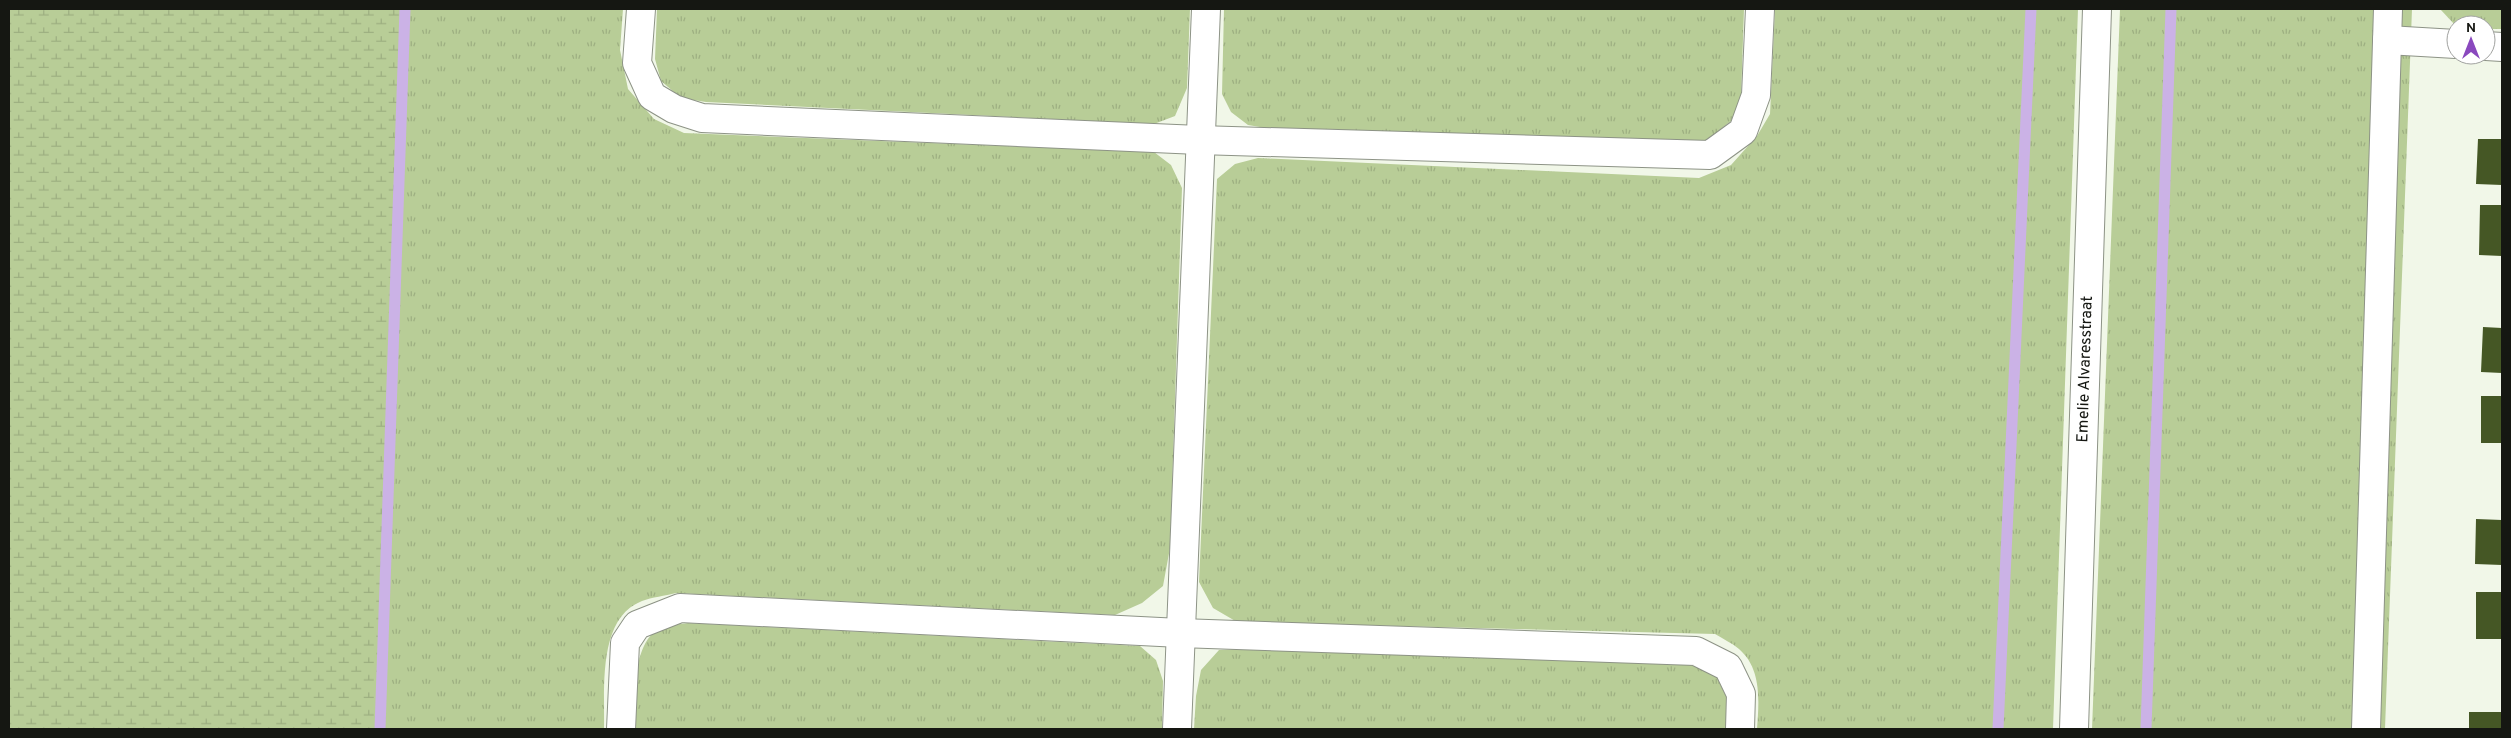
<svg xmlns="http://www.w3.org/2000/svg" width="2511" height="738" viewBox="0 0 2511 738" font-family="Overpass,sans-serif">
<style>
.grass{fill:url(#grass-tufts)}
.wetland{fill:url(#wetland-marsh)}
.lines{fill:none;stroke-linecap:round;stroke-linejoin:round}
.stream{stroke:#cbb2e6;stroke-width:11}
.building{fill:#455725}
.street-casing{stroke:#8d9386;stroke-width:30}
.street{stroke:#fff;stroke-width:28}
.labels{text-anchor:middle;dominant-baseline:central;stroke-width:5;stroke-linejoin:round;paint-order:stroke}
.street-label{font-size:16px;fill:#151712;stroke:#fff}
</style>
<defs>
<pattern id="grass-tufts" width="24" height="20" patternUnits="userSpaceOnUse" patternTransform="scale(1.25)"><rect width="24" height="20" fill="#b8cd97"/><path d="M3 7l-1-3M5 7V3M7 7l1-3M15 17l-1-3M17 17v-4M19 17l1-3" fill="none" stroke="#9daf81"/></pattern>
<pattern id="wetland-marsh" width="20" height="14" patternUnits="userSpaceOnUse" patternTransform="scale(1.25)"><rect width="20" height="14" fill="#b8cd97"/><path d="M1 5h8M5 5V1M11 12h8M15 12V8" fill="none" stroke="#9daf81"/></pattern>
</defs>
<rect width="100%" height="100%" fill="#f1f7e8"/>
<!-- grass -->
<path class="grass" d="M405 9H623L620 50 628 89 654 119 684 133 1154 152 1171 165 1182 188 1170 548 1163 586 1142 603 1115 615 676 593C665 596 652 597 642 601 597 618 605 690 604 729H380Z
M657 9H1190L1187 88 1175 116 1154 124 706 102 681 98 661 81 655 59Z
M1224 9H1744L1741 98 1731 121 1704 142 1272 129 1248 125 1231 112 1222 94Z
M1775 9H2078L2053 729H1757C1759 701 1762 669 1739 649 1732 643 1723 639 1715 634L1237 622 1213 608 1199 582 1217 179 1235 164 1258 158 1699 178 1731 165 1757 136 1770 114Z
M2120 9H2412L2385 729H2092Z
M2440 9H2502V29H2486V25H2455Z
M688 623 1140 646 1156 660 1163 681 1162 729H634C635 702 631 641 661 628 669 625 680 624 688 623Z
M1244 649 1692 665 1717 677 1729 703 1727 729H1194L1196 696 1201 670 1219 650Z"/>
<!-- wetland -->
<path class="wetland" d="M9 9H405L380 729H9Z"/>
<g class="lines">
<!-- stream -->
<path class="stream" d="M380 729 405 9
M1998 729 2031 9
M2146 729 2171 9"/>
</g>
<!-- building -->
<path class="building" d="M2478 139H2502V185L2476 184Z
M2480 205H2502V256L2479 255Z
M2483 327 2502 328V373L2481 372Z
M2481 396H2502V443H2481Z
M2476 519 2502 520V565L2475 564Z
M2476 592H2502V639H2476Z
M2469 712H2502V729H2469Z"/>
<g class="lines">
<!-- street casing -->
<g class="street-casing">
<g id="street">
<path d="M641 9 637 63 652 96 674 109 702 118 1199 140 1710 155 1743 131 1756 95 1760 9"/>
<path d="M2387 40 2456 44"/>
<path d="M2486 46 2502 47"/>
<path d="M621 729 625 643 637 625 680 608 1180 633 1696 651 1728 667 1741 694 1740 729"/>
<path d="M1177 729 1206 9"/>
<path id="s1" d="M2074 729 2097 9"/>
<path d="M2366 729 2388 9"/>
</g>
</g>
<!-- street -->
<use href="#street" class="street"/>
</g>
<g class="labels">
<!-- street labels -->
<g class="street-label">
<text stroke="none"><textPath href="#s1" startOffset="360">Emelie Alvaresstraat</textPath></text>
</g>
</g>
<!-- border -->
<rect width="2511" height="738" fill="none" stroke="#151712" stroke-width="20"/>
<!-- north arrow -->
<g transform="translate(2471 40)"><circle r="24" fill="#ffffff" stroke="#a1a2a0"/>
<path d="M0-4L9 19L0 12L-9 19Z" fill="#8a49be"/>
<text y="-8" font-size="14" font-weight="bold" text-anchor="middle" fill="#151712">N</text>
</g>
</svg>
